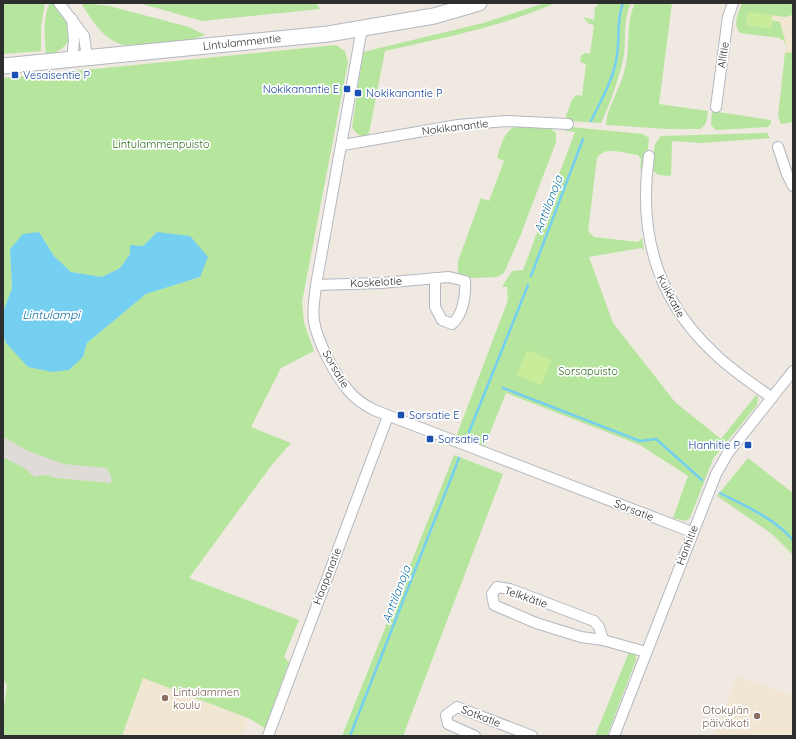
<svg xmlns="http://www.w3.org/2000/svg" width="796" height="739" viewBox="0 0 796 739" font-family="Quicksand,sans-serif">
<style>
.education{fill:#f0e6d1}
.green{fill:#b6e59e}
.pitch{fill:#c9ec9a}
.plaza{fill:#dfdcd8}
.water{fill:#75cff0}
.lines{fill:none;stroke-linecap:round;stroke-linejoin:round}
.stream{stroke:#75cff0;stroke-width:2.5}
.street-casing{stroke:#b4b7c1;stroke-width:12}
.secondary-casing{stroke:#b4b7c1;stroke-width:17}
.street{stroke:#fff;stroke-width:10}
.secondary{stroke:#fff;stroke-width:15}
.transit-dot{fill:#1a4fb4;stroke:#fff;stroke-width:1.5}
.education-dot{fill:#8d6e63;stroke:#fff;stroke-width:1.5}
.labels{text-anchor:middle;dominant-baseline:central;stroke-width:3.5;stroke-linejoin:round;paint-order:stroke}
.street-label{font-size:11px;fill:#2e2e2e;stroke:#fff}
.transit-label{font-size:11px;fill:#164399;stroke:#fff;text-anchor:start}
.park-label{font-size:11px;fill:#2c6e1b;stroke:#fff}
.education-label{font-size:11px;fill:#785e54;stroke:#fff;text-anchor:start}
.water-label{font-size:12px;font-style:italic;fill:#0d6fa3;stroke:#fff}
</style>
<rect width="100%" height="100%" fill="#efe9e1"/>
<!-- education -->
<path class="education" d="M742 3H793V74L782 77 786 48 784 41 776 37 741 33 738 30 736 26 737 19Z
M737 676 793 696V736H714Z
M143 678 248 718 242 736H122Z"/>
<!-- green -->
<path class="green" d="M3 3H45L41 27V51L3 54Z
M50 3H55C59 9 65 15 67 21 76 40 63 52 46 55 45 39 42 17 50 3Z
M81 3 109 6 189 27 205 35 186 42 124 45C103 40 92 20 81 3Z
M139 3H316L320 9 202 21Z
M545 3H555C501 27 443 38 385 51L369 133 367 137C360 137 355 133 352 127L363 52 483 23Z
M598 3H631C623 19 626 38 624 55 621 73 609 107 601 123L568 121 566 116 572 100 576 95 582 96 586 64 580 62 581 56 585 53 590 54 594 25 589 24 583 17 594 20 595 6 597 7Z
M635 3H672L659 104 708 111 706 123 701 129H668L606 125C607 107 620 89 624 72 631 50 625 24 635 3Z
M742 3H793L792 15 785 17 748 12 746 25 771 28 772 20 780 22 787 48 784 41 779 38 741 33C731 26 739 12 742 3Z
M336 45 345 51 348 62 302 302 304 323 314 351 281 368 251 427 291 443 271 466 189 578 299 620 284 657 289 662 265 728 248 718 143 678 122 736H3V714L7 685 3 679V334L6 343 83 357 87 343 146 294 200 277 157 232 143 246 130 254 120 268 102 277 71 272 54 256 39 232 10 249 12 288 3 312V78Z
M793 52V122L781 124 778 116 785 53Z
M712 111 771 120V123L768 127 716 130 711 125Z
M518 126 550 128 556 133V142L521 234 504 273 497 277 474 278H468L458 273V261L481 198 489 201 504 161 497 158C500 147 505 128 518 126Z
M570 127 643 134 649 138 646 167 640 169 641 159 638 155C626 154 604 145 597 158L588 231 594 237 638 242 642 238 644 250 641 248 589 257 613 323 675 402 721 439 756 395 758 397 757 405 713 459 690 518 686 521 673 518 688 476 640 445 506 393 484 448 456 437 508 300 507 287H503V285L512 271 523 270 575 132 565 131Z
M767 133 770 138 701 143 672 141 671 176 659 175 651 170 655 144 661 136Z
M454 455 503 474 403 736H342Z
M748 458 793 493V555L772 534 717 496Z
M629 652 635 653 636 660 607 736H595Z"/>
<!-- pitch -->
<path class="pitch" d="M748 12 772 15 771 28 746 25Z
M527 350 552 360 541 385 517 375Z"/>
<!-- plaza -->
<path class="plaza" d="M3 437 28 451 64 464 106 468 111 475V483L56 478 46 475 35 477 24 468 3 457Z"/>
<!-- water -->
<path class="water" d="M39 232 54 256 71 272 102 277 120 268 130 254V245L143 246 157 232 190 236 208 257 200 277 146 294 87 343 83 357 69 370 52 372 28 367 6 343 3 334V312L12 288 10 249 23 234Z"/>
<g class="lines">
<!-- stream -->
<path class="stream" d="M591 121C601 100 614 79 617 55 620 37 616 21 623 3
M531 276 583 139
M503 388 640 441 656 439 702 480
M469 432 528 285
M720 493C745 506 774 518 793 540
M350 736 459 458"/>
<!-- street casing -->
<g class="street-casing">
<path id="street" d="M59 3 84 36 87 58
M72 19 74 41 72 59
M362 28 316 285C315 297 312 310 314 321 317 341 335 375 348 390 355 399 364 405 374 410L692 532
M716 107 728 17 733 3
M343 145 458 125 506 121 568 124
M778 147 787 174 793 186
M649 156C638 232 656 299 714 353 731 370 752 383 772 398
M316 285 381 283 449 277 465 281C466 295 463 315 452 324L442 320 435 307V278
M603 640 599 627 594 621 510 589 497 587 492 594 494 605 536 623 581 637 603 640 646 652
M268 736 388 416
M475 736 448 724 446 715 457 707 532 736
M614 736 716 474 728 453 793 371"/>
</g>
<!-- secondary casing -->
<g class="secondary-casing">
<path id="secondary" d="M3 66 328 34 434 16 479 3"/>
</g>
<!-- street -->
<use href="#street" class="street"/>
<!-- secondary -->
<use href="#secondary" class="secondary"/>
</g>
<!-- markers -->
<g class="transit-dot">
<rect x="11" y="71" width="8" height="8" rx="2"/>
<rect x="343" y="85" width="8" height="8" rx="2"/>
<rect x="354" y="89" width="8" height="8" rx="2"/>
<rect x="397" y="411" width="8" height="8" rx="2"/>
<rect x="426" y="435" width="8" height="8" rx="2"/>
<rect x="744" y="441" width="8" height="8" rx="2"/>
</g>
<g class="education-dot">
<circle cx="165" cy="698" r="4"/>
<circle cx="757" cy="716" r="4"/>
</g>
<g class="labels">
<!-- street labels -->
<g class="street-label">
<text transform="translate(242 42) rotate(-6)">Lintulammentie</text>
<text transform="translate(723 55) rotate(-82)">Allitie</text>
<text transform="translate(455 127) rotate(-7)">Nokikanantie</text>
<text transform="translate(376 282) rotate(-3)">Koskelotie</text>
<text transform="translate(671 296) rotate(62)">Kuikkatie</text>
<text transform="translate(336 369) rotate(60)">Sorsatie</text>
<text transform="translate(634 510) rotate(21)">Sorsatie</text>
<text transform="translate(687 545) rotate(-69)">Hanhitie</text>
<text transform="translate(327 576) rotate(-69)">Haapanatie</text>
<text transform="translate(526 597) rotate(19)">Telkkätie</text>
<text transform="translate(481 716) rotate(21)">Sotkatie</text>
</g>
<!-- transit labels -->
<g class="transit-label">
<text x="23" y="75">Vesaisentie P</text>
<text x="339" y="89" text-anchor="end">Nokikanantie E</text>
<text x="366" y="93">Nokikanantie P</text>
<text x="409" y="415">Sorsatie E</text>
<text x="438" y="439">Sorsatie P</text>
<text x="740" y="445" text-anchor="end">Hanhitie P</text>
</g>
<!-- park labels -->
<g class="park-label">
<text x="161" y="144">Lintulammenpuisto</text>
<text x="588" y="371">Sorsapuisto</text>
</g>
<!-- education labels -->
<g class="education-label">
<text x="173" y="692">Lintulammen<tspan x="173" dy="13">koulu</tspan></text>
<text x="749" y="710" text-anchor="end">Otokylän<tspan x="749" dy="13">päiväkoti</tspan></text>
</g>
<!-- water labels -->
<g class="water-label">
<text transform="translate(548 204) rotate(-69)">Anttilanoja</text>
<text x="51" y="314">Lintulampi</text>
<text transform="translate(396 594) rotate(-69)">Anttilanoja</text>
</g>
</g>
<!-- border -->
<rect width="796" height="739" fill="none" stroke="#2e2e2e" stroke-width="8"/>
</svg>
